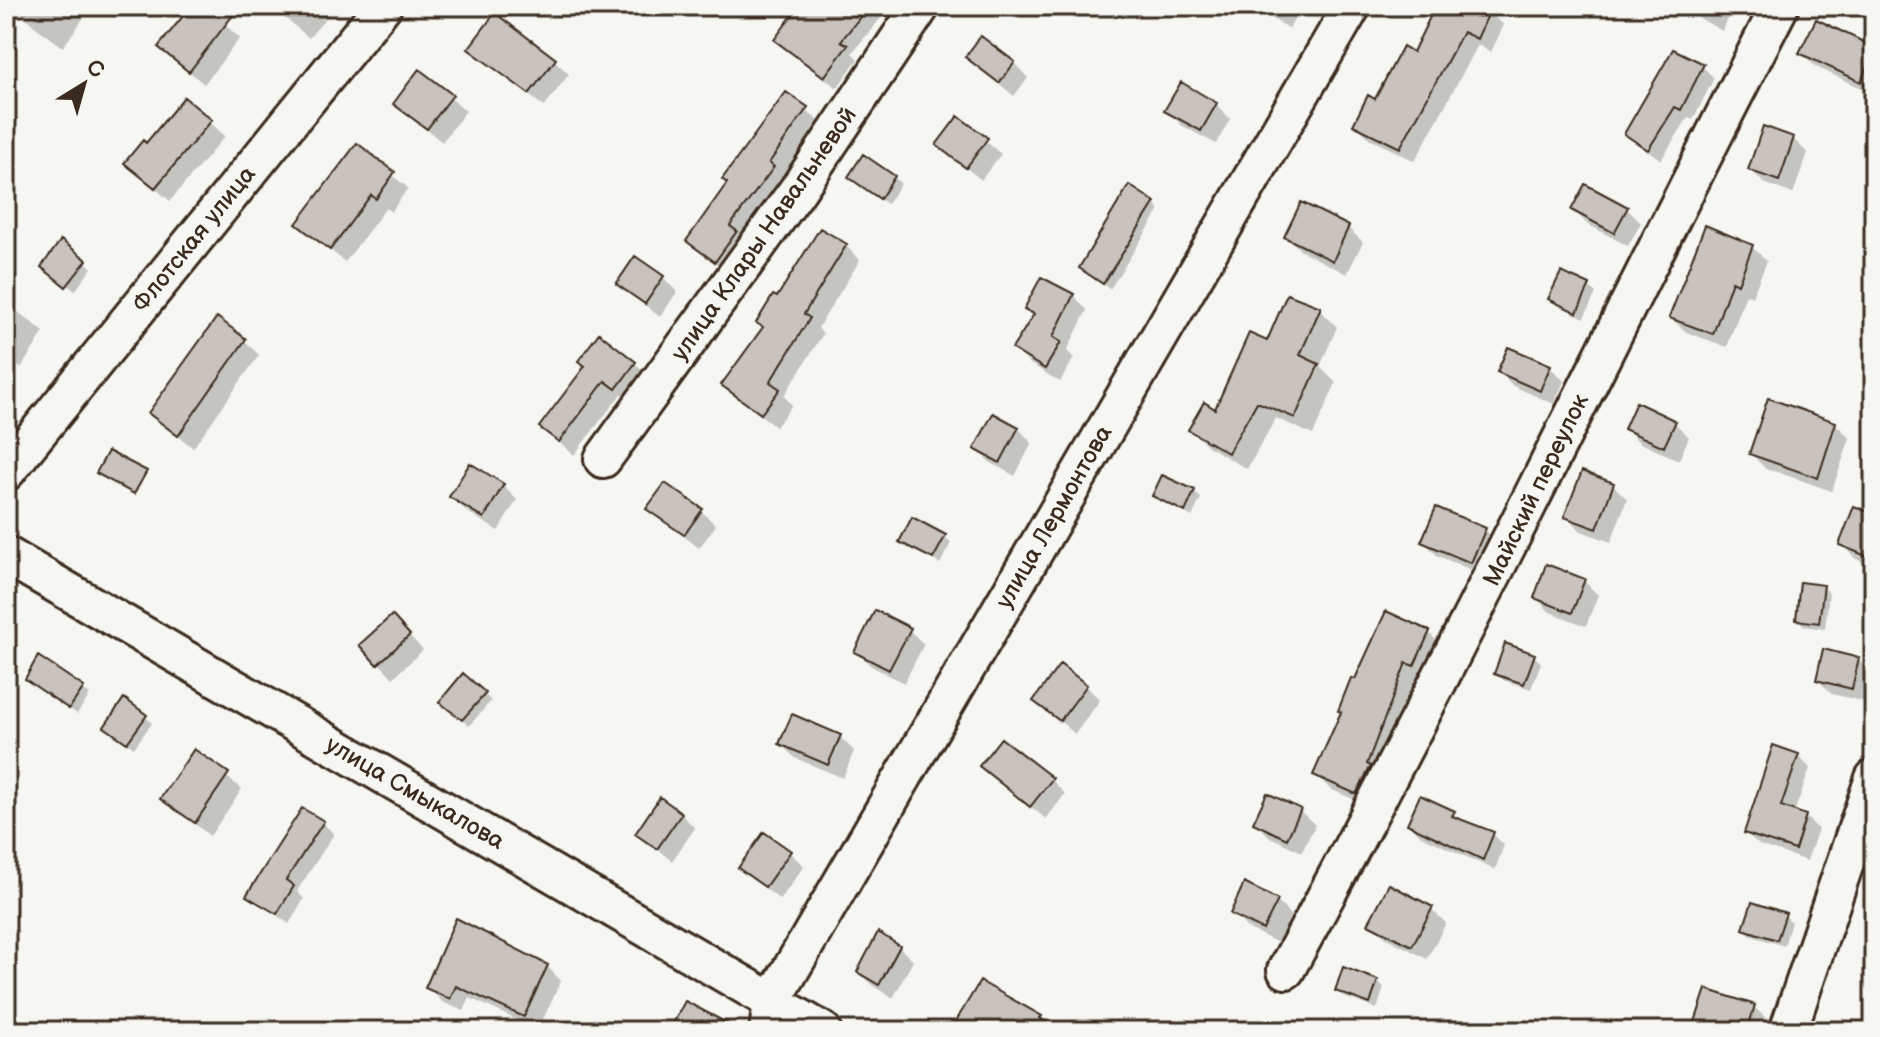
<svg xmlns="http://www.w3.org/2000/svg" width="1880" height="1037" viewBox="0 0 1880 1037" font-family="'Balsamiq Sans',sans-serif">
<style>
.shadow{fill:#0003}
.building{fill:#c8c3be;stroke:#3b2a1e;stroke-width:2}
.lines{fill:none;stroke-linecap:round;stroke-linejoin:round}
.street-casing{stroke:#3b2a1e;stroke-width:42}
.street{stroke:#f6f6f2;stroke-width:36}
.labels{text-anchor:middle;dominant-baseline:central;stroke-width:8;stroke-linejoin:round;paint-order:stroke}
.street-label{font-size:24px;fill:#3b2a1e;stroke:#f6f6f2}
</style>
<rect width="100%" height="100%" fill="#f6f6f2"/>
<filter id="ink" filterUnits="userSpaceOnUse"><feTurbulence type="fractalNoise" baseFrequency=".0125" numOctaves="2"/><feDisplacementMap in="SourceGraphic" scale="16" xChannelSelector="R" yChannelSelector="G"/><feConvolveMatrix kernelMatrix="1 2 1 2 8 2 1 2 1" color-interpolation-filters="sRGB"/></filter>
<g filter="url(#ink)">
<!-- shadow -->
<path class="shadow" d="M22 6H92L63 47 33 25 19 10Z
M193 6H203L240 38 204 84 160 47Z
M271 6H336L309 38Z
M839 6H891L852 53 858 59 837 88 776 40Z
M1252 6H1301L1289 29Z
M1437 6H1480L1504 25 1491 52 1478 45 1415 161 1370 139 1356 125 1414 55Z
M1678 6H1734L1722 31Z
M1817 21 1874 49V94L1816 67 1802 53Z
M471 49 554 60 569 74 544 107Z
M967 57 1014 63 1028 78 1014 96Z
M1702 66 1714 78 1693 120 1688 118 1661 160 1626 134Z
M420 72 466 111 442 142 396 104Z
M6 82 14 90 6 99Z
M786 94 821 123 782 178 787 183 730 275 689 241Z
M1216 104 1230 119 1216 144 1181 125 1167 110Z
M959 119 1001 154 981 180 939 145Z
M210 122 225 136 170 201 126 163 147 146Z
M1793 139 1808 153 1793 194 1764 183 1750 169Z
M357 146 408 188 391 212 386 208 345 262 298 224Z
M850 177H894L901 184 887 204Z
M1153 203 1160 210 1110 289 1081 268Z
M1302 205 1348 228 1363 242 1347 274 1301 251 1286 236Z
M1573 209H1627L1641 223 1628 246 1587 224Z
M846 246 860 260 818 328 823 334 784 396 792 405 776 427 723 385 764 328 778 300Z
M1752 247 1767 261 1752 297 1746 294 1727 347 1686 332 1671 318Z
M85 261 92 268 75 291 48 270Z
M663 277 677 292 660 317 618 284Z
M1589 287 1596 293 1584 318 1551 299Z
M1073 295 1087 310 1067 351 1074 358 1060 382 1029 363 1014 349 1034 316 1027 309Z
M9 305 44 332 21 368 6 359Z
M1319 309 1337 327 1320 367 1336 383 1313 435 1276 418 1247 469 1209 447 1191 429 1216 411 1268 344Z
M244 340 259 355 193 448 150 413Z
M635 363 649 377 631 402 621 394 574 455 541 427 587 367Z
M1550 367 1564 381 1554 404 1513 386 1499 372Z
M1637 405 1675 423 1689 437 1679 460 1640 443 1626 429Z
M1835 423 1850 438 1832 491 1765 468 1751 454Z
M1018 428 1032 443 1015 476 991 463 977 449Z
M471 466 503 486 517 500 498 531 466 511 452 497Z
M1613 485 1627 499 1611 542 1581 531 1567 516Z
M1194 492 1201 498 1192 517 1155 496Z
M649 509 701 511 716 525 699 548Z
M1874 516V566L1856 559 1842 545Z
M1484 529 1499 544 1486 576 1438 556 1424 542Z
M944 537 951 543 940 564 902 541Z
M1584 581 1598 595 1586 626 1550 612 1536 598Z
M1823 587 1829 593 1825 629 1804 626 1798 619Z
M1387 613 1429 633 1443 647 1428 679 1420 675 1371 807 1330 789 1316 775Z
M909 630 924 644 904 683 871 666 856 651Z
M406 632 423 650 393 678 362 645Z
M1534 656 1541 663 1531 689 1503 680 1496 673Z
M39 658 90 695 77 714 34 685Z
M1858 660 1873 674 1866 702 1832 694 1818 680Z
M1086 686 1100 700 1075 734 1035 700Z
M484 694 491 701 469 726 449 708Z
M145 716 152 723 134 748 113 733Z
M840 737 854 751 843 778 795 758 781 744Z
M195 752 242 789 210 836 163 799Z
M1798 756 1810 768 1794 813 1805 816 1818 829 1807 861 1759 845 1746 833Z
M981 766 1051 779 1065 794 1046 819Z
M1268 796 1300 811 1315 825 1302 852 1270 837 1256 823Z
M1453 813 1463 823 1492 833 1504 845 1495 870 1421 836 1410 824Z
M681 814 695 828 672 861 638 833Z
M323 823 334 834 297 891 304 899 289 924 249 896Z
M789 852 804 866 780 900 740 868Z
M1277 901 1291 916 1278 943 1247 928 1233 913Z
M1431 909 1446 923 1427 959 1385 937 1371 923Z
M1785 915 1791 922 1784 946 1752 936 1745 929Z
M899 947 913 961 893 998 873 986 859 972Z
M547 966 561 981 538 1030 470 998 464 1011 442 1002 428 987Z
M1377 982 1384 988 1377 1009 1344 997 1337 990Z
M1754 1007 1769 1021 1765 1031H1694Z"/>
<!-- building -->
<path class="building" d="M191 6H240L189 72 158 47Z
M799 6H869L841 41 848 45 824 77 774 40Z
M1407 6H1492L1477 39 1463 32 1400 148 1353 125 1368 95 1375 99 1403 46 1413 52 1430 17Z
M495 13 556 59 529 94 468 49Z
M1816 19 1874 47 1861 82 1799 53Z
M981 36 1015 62 999 83 965 57Z
M1673 49 1704 64 1681 110 1675 107 1648 150 1624 134Z
M419 69 453 95 427 129 393 104Z
M1181 82 1217 103 1201 131 1164 111Z
M786 92 808 107 769 163 774 167 730 226 737 231 715 262 686 241 727 183 722 179Z
M184 97 212 120 155 188 124 163 143 140 146 143Z
M958 116 988 138 966 168 936 145Z
M1763 126 1794 137 1779 181 1748 170Z
M357 143 395 172 376 199 371 195 330 250 296 224Z
M863 154 895 176 880 199 848 177Z
M1585 184 1628 207 1614 233 1571 210Z
M1129 185 1155 202 1103 284 1079 268Z
M1301 202 1349 226 1333 261 1284 237Z
M1705 225 1753 245 1738 284 1732 281 1713 334 1669 318Z
M820 228 847 244 804 314 810 318 770 382 780 389 761 414 721 385 763 327 756 323 773 295 777 297Z
M61 240 87 260 66 287 41 267Z
M635 256 664 276 645 304 616 284Z
M1561 272 1590 285 1577 313 1548 299Z
M1041 277 1074 294 1053 337 1061 342 1045 369 1012 349 1034 314 1024 309Z
M1287 294 1321 307 1300 355 1319 364 1295 418 1257 402 1228 453 1188 430 1204 402 1215 409 1249 333 1267 341Z
M217 317 246 339 178 436 148 413Z
M599 333 636 362 616 389 605 381 559 442 539 427 585 366 578 361Z
M1508 347 1551 365 1540 391 1497 372Z
M1768 398 1836 422 1818 478 1749 454Z
M1636 402 1676 421 1664 447 1624 429Z
M993 413 1019 427 1000 463 974 449Z
M108 451 147 471 134 494 96 473Z
M470 463 504 484 484 518 449 497Z
M1582 471 1614 483 1597 529 1564 517Z
M1162 475 1195 490 1185 512 1152 496Z
M665 483 703 509 684 535 646 509Z
M1854 506 1874 514V559L1839 545Z
M1436 507 1486 528 1471 563 1421 542Z
M912 517 946 535 933 559 899 542Z
M1546 564 1585 579 1572 613 1534 598Z
M1800 582 1824 585 1819 623 1796 620Z
M875 610 911 628 889 670 854 652Z
M1386 611 1430 631 1414 666 1406 663 1367 764 1371 766 1356 794 1313 775 1341 712 1338 711 1351 678 1355 679Z
M392 615 410 635 377 665 359 645Z
M1505 643 1535 654 1524 684 1494 674Z
M1823 649 1859 658 1852 689 1816 680Z
M38 656 84 687 69 709 25 679Z
M1060 664 1087 685 1060 721 1033 701Z
M463 673 486 693 462 720 439 702Z
M124 698 147 715 127 743 104 727Z
M792 714 841 735 828 765 779 744Z
M1001 738 1053 778 1030 807 979 766Z
M1773 745 1799 754 1781 806 1806 815 1795 850 1744 833Z
M194 749 229 773 195 823 160 799Z
M1267 793 1301 809 1287 839 1253 823Z
M1420 795 1455 811 1452 816 1494 832 1483 860 1407 824Z
M660 797 682 813 657 849 635 834Z
M302 808 324 821 286 880 294 886 277 914 246 896Z
M764 832 791 851 765 887 738 868Z
M1244 883 1278 900 1263 930 1230 914Z
M1389 884 1433 907 1412 946 1368 924Z
M1752 902 1786 913 1777 940 1743 929Z
M456 918 548 965 524 1017 456 986 450 999 425 988Z
M878 932 900 946 879 985 857 972Z
M1343 967 1378 980 1370 1004 1335 991Z
M980 981 1042 1016 1040 1018 1061 1031H950Z
M1706 989 1755 1005 1747 1031H1692Z
M685 1001 742 1031H669Z"/>
<g class="lines">
<!-- street casing -->
<g class="street-casing">
<path id="street" d="M603 459 797 191 921 6
M6 472 383 6
M6 555 823 1031
M1286 970C1459 653 1614 327 1780 6
M768 1031 772 1002 1352 6
M1788 1031 1874 778"/>
</g>
<!-- street -->
<use href="#street" class="street"/>
</g>
</g>
<g class="labels">
<!-- street labels -->
<g class="street-label">
<text transform="translate(764 234) rotate(-55)">улица Клары Навальневой</text>
<text transform="translate(194 239) rotate(-51)">Флотская улица</text>
<text transform="translate(1536 490) rotate(-64)">Майский переулок</text>
<text transform="translate(1054 517) rotate(-60)">улица Лермонтова</text>
<text transform="translate(415 793) rotate(30)">улица Смыкалова</text>
</g>
</g>
<!-- margin -->
<rect width="1880" height="1037" fill="none" stroke="#f6f6f2" stroke-width="32"/>
<rect x="16" y="16" width="1848" height="1005" fill="none" stroke="#3b2a1e" stroke-width="3" filter="url(#ink)"/>
<!-- north arrow -->
<g transform="translate(84 84) rotate(37)" stroke="#f6f6f2" stroke-width="6" paint-order="stroke">
<path d="M0-6L14 30L0 20L-14 30Z" fill="#3b2a1e"/>
<text y="-12" font-size="22" font-weight="bold" text-anchor="middle" fill="#3b2a1e">С</text>
</g>
</svg>
